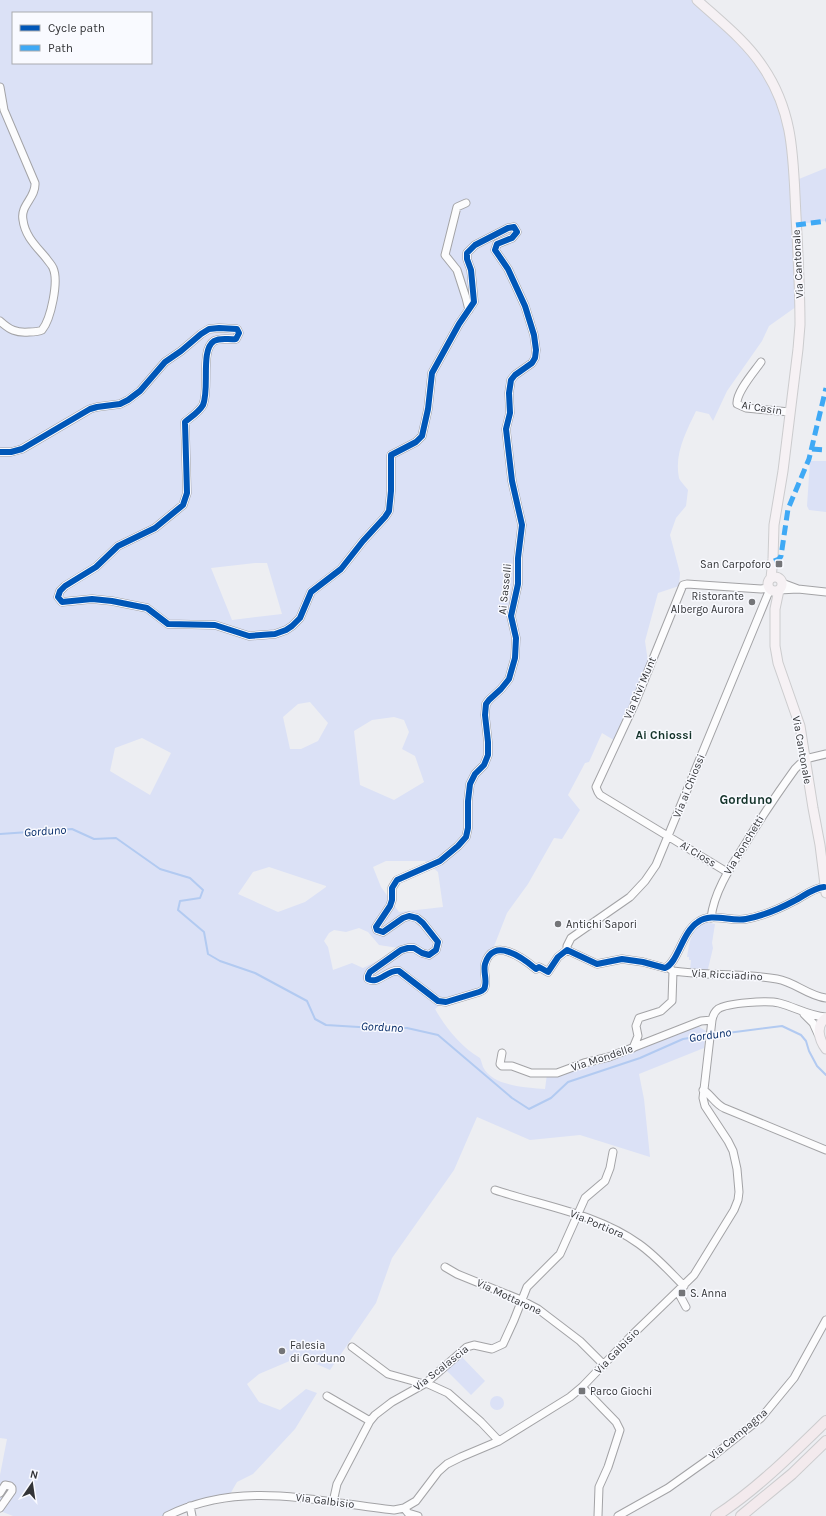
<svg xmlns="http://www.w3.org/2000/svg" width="826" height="1516" viewBox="0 0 826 1516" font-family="Karla,sans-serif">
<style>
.green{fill:#dbe1f6;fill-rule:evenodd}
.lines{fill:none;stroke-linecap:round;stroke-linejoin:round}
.stream{stroke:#b2caf1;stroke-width:2}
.minor-casing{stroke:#a3a3a6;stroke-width:9}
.major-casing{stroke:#ccccce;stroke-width:11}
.highway-casing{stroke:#ccccce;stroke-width:12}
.minor{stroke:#fcfcfd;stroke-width:7}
.major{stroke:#f6f1f4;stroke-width:9}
.highway{stroke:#f3eaed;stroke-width:10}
.quiet{stroke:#3fa9f5;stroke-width:5;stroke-dasharray:10 5;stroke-linecap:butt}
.cycleway-casing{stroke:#f9faff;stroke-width:8}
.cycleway{stroke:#0057b8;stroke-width:6}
.poi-dot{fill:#747578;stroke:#f9faff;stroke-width:1.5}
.labels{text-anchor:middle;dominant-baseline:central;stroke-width:3;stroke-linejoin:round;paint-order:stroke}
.street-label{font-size:11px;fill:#333437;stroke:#f9faff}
.poi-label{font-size:11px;fill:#333437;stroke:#f9faff;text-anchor:start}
.neighbourhood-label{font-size:12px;font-weight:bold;fill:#14332a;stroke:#f9faff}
.water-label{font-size:12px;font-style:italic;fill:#022966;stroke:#f9faff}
.quarter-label{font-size:13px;font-weight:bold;fill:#14332a;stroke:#f9faff}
</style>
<rect width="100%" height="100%" fill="#edeef2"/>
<!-- green -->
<path class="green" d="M0 0H697L744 43 776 89 794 181 826 168V221L797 224 800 304 769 326 762 341 727 391 713 421 709 414 696 411C686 432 674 454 679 478 680 481 686 487 688 490L686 506 676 518 670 535 680 573 679 586 658 593 645 641 649 669 617 742 602 733 589 762 585 763 568 795 580 810 562 839 554 838 528 884 507 913 491 954 488 959 485 986 442 1003 435 1009C446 1028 461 1047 480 1058 481 1060 482 1064 483 1067 492 1086 527 1088 545 1089L547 1074 696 1025 706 1031 704 1048 639 1074 644 1099 650 1157 580 1135 530 1140 477 1117 454 1170 392 1258 376 1303 330 1370 314 1363 306 1354 259 1374 247 1384 259 1402 280 1410 306 1389 317 1393 295 1429 253 1474 237 1482 229 1496 167 1516H13L0 1511V1475L7 1439 0 1438ZM13 13H151V63H13ZM255 563H267L282 614 232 620 211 568ZM310 702 328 723 318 741 301 749H290L283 717 298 704ZM394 717 404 720 409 732 402 749 415 756 424 782 394 800 360 785 354 731 372 720ZM142 738 171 753 150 795 110 771 115 748ZM386 861H425L438 872 443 907 399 912 381 887 373 867ZM269 867 326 886V887L305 902 278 912 238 894 253 872ZM359 928 368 932 379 945 398 948 391 954 363 968 352 963 333 970 328 947 324 941 329 933 334 930 346 932Z
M810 461H826V512L809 510 807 506Z
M704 922 715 924 712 943 713 948 707 973 690 971 691 960H689V957H687C690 942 690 931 704 922Z
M461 1356 485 1381 471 1395 446 1370Z
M490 1403a7 7 0 1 1 14 0a7 7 0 1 1-14 0Z"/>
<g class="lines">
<!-- stream -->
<path class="stream" d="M0 834 72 829 94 839 116 838 160 869 190 878 203 890 200 898 180 901 178 910 204 932 208 954 220 961 255 973 307 1001 315 1019 326 1025 375 1028H407L438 1035 512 1098 529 1109 551 1098 568 1082 640 1058 683 1039 708 1035
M712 1035 782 1026 801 1035 806 1041 809 1051 817 1066 826 1075"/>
<!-- minor casing -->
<g class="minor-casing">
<path id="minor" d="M0 87 4 110 35 183C36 198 20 205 23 220 25 236 36 246 46 258 48 261 52 265 53 268 59 281 51 319 42 330 38 332 34 332 29 332 16 333 10 330 0 321
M466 203 457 207 445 255 457 270 466 298 469 310
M761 362C754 372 736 392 737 404L746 408 790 412
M0 452H11L22 449 90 409 97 407 120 404 128 400 140 391 165 362 181 351 201 334 209 329 219 328 237 329 239 333 236 339C229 340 221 337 214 341 200 350 210 388 203 405 199 412 191 417 185 422L187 493 183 505 155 528 118 546 96 567 65 586 60 591 58 597 62 602 92 599 112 601 147 608 168 624 215 625 249 636 275 634 286 630 292 626 300 618 311 592 341 569 363 541 385 517 389 511 391 491V455L416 442 422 436 428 409 432 373 459 324 474 302 471 270 467 259V253L475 245 508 228 514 227 517 232 512 238 497 244 495 250 508 269 525 306 534 335 536 350 535 358 532 363 515 375 511 380 509 393 510 413 506 429 512 481 522 525 518 558V584L511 616 516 638 515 658 509 679 501 689 489 700 486 704 485 715 488 742V755L484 765 475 774 470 784 468 801V828L466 837 458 846 440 861 397 880 392 888V900L390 906 376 927 377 930 383 932 403 918 409 916 417 918 423 923 438 942 436 950 429 955 422 953 414 948H408L401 950 370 972 368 976V979C378 985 388 969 399 971L438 1001 446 1002 479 992C482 991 485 989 485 986 487 979 483 972 485 964 493 936 523 958 536 969L539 967 548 972 558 957 567 950 597 964 622 959 643 962 665 968C678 963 682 932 698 922 711 912 731 922 746 919 763 916 779 909 794 901 804 896 813 888 824 887
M782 583 798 589
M779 590 798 589 826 592
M805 759 826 754
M727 872 600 795 598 792 596 787 635 703 683 585 687 584 761 589 769 588
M711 918C714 892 730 868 744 846 760 819 777 794 795 769L800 764 806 763
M567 950V946L571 938 630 897 645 881 656 865 770 589
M673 971C707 976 743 973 777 979 795 982 808 996 826 998
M804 1014 813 1023 818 1034
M633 1048 638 1036 636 1026 639 1018 661 1011 672 1001 673 971 670 969
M502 1053 500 1064 502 1066H512L531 1073H557L584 1063 609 1057 701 1021 712 1020
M703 1090C709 1092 715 1104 724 1108L826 1150
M495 1190C543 1206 598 1214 639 1244 656 1256 670 1272 684 1286
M445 1267 457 1274 521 1300 538 1309 580 1341 604 1365
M678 1292 686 1307
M352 1347 388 1374 424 1384
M426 1383 448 1393 481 1422 499 1441
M582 1387 616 1422 620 1430 608 1467 599 1487 598 1516
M327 1396 370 1421
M0 1493 5 1485 10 1486 12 1488V1491L0 1508
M333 1502 337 1484 370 1421 375 1415 392 1402 426 1383 467 1347 474 1345 492 1349 503 1344 514 1320 527 1287 560 1254 585 1198 605 1181 610 1168 613 1152
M190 1506 192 1516
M404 1508 408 1513 418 1516
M167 1516C242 1479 316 1502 394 1510L404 1508 416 1501 438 1472 447 1464 461 1457 499 1441 570 1397 582 1387 631 1336 694 1275 734 1210 738 1200 739 1192 737 1169 733 1151 728 1141 705 1106 703 1098 712 1020C713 1015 714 1012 718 1009 727 1003 768 1000 779 1003 795 1007 809 1016 826 1017
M618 1516 668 1488 713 1456 761 1418 794 1378 826 1320"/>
</g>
<!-- major casing -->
<g class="major-casing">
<path id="major" d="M697 0C720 21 746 41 763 67 795 114 793 161 796 216 798 252 800 289 800 325L798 349 783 471 774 525 773 559 771 578
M768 584a7 7 0 1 1 14 0a7 7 0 1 1-14 0Z
M779 590 775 609V646L778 663 800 726 813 808 820 845 826 893
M826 1018C815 1025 819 1040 826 1049"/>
</g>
<!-- highway casing -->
<g class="highway-casing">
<path id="highway" d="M716 1516C757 1489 791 1455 826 1421
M741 1516 792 1474 826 1441"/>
</g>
<!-- minor -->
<use href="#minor" class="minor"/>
<!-- major -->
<use href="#major" class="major"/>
<!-- highway -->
<use href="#highway" class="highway"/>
<!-- quiet -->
<path class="quiet" d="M796 225 826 221
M812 449 826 450
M774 561 779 559 781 556 788 509 809 459 826 388"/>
<!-- cycleway casing -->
<g class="cycleway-casing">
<path id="cycleway" d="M0 452H11L22 449 90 409 97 407 120 404 128 400 140 391 165 362 181 351 201 334 209 329 219 328 237 329 239 333 236 339C229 340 221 337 214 341 200 350 210 388 203 405 199 412 191 417 185 422L187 493 183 505 155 528 118 546 96 567 65 586 60 591 58 597 62 602 92 599 112 601 147 608 168 624 215 625 249 636 275 634 286 630 292 626 300 618 311 592 341 569 363 541 385 517 389 511 391 491V455L416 442 422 436 428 409 432 373 459 324 474 302 471 270 467 259V253L475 245 508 228 514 227 517 232 512 238 497 244 495 250 508 269 525 306 534 335 536 350 535 358 532 363 515 375 511 380 509 393 510 413 506 429 512 481 522 525 518 558V584L511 616 516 638 515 658 509 679 501 689 489 700 486 704 485 715 488 742V755L484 765 475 774 470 784 468 801V828L466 837 458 846 440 861 397 880 392 888V900L390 906 376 927 377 930 383 932 403 918 409 916 417 918 423 923 438 942 436 950 429 955 422 953 414 948H408L401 950 370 972 368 976V979C378 985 388 969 399 971L438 1001 446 1002 479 992C482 991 485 989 485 986 487 979 483 972 485 964 493 936 523 958 536 969L539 967 548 972 558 957 567 950 597 964 622 959 643 962 665 968C678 963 682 932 698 922 711 912 731 922 746 919 763 916 779 909 794 901 804 896 813 888 824 887"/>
</g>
<!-- cycleway -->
<use href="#cycleway" class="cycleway"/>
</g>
<!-- markers -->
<g class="poi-dot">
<rect x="775" y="560" width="8" height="8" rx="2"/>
<circle cx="752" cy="602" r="4"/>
<circle cx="558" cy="924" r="4"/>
<rect x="678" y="1289" width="8" height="8" rx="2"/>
<circle cx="282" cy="1351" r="4"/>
<rect x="578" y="1387" width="8" height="8" rx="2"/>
</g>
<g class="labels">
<!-- street labels -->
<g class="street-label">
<text transform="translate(798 264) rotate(-93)">Via Cantonale</text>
<text transform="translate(762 408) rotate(9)">Ai Casin</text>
<text transform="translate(505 589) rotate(-84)">Ai Sasselli</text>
<text transform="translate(640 688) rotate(-67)">Via Rivi Munt</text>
<text transform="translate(802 750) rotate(80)">Via Cantonale</text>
<text transform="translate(689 786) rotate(-68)">Via ai Chiossi</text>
<text transform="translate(744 845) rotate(-59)">Via Ronchetti</text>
<text transform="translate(698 854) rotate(31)">Ai Cioss</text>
<text transform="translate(727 975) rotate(3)">Via Ricciadino</text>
<text transform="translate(602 1058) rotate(-18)">Via Mondelle</text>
<text transform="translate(597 1224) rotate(23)">Via Portiora</text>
<text transform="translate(509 1297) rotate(25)">Via Mottarone</text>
<text transform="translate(617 1351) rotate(-46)">Via Galbisio</text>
<text transform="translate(441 1368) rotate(-38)">Via Scalascia</text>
<text transform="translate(738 1434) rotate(-40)">Via Campagna</text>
<text transform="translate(325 1501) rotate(7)">Via Galbisio</text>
</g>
<!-- poi labels -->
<g class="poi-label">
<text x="771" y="564" text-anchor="end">San Carpoforo</text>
<text x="744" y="596" text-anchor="end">Ristorante<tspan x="744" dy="13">Albergo Aurora</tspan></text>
<text x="566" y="924">Antichi Sapori</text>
<text x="690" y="1293">S. Anna</text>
<text x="290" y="1345">Falesia<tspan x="290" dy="13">di Gorduno</tspan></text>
<text x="590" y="1391">Parco Giochi</text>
</g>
<!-- neighbourhood labels -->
<g class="neighbourhood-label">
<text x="664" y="735">Ai Chiossi</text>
</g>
<!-- water labels -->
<g class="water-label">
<text transform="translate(45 831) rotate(-4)">Gorduno</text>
<text transform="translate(382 1027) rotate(3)">Gorduno</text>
<text transform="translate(710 1035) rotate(-8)">Gorduno</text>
</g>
<!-- quarter labels -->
<g class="quarter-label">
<text x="746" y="799">Gorduno</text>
</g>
</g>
<!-- legend -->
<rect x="12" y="12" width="140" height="52" fill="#f9faff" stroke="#aaabaf"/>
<rect x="20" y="25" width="20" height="6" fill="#0057b8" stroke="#aaabaf"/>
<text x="48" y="32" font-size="12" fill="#333437">Cycle path</text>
<rect x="20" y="45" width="20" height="6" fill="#3fa9f5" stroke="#aaabaf"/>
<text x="48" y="52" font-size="12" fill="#333437">Path</text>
<!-- north arrow -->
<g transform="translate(32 1484) rotate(13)" stroke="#f9faff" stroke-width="3" paint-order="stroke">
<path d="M0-3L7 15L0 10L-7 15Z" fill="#333437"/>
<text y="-6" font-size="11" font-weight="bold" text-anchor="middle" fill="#333437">N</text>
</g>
</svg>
